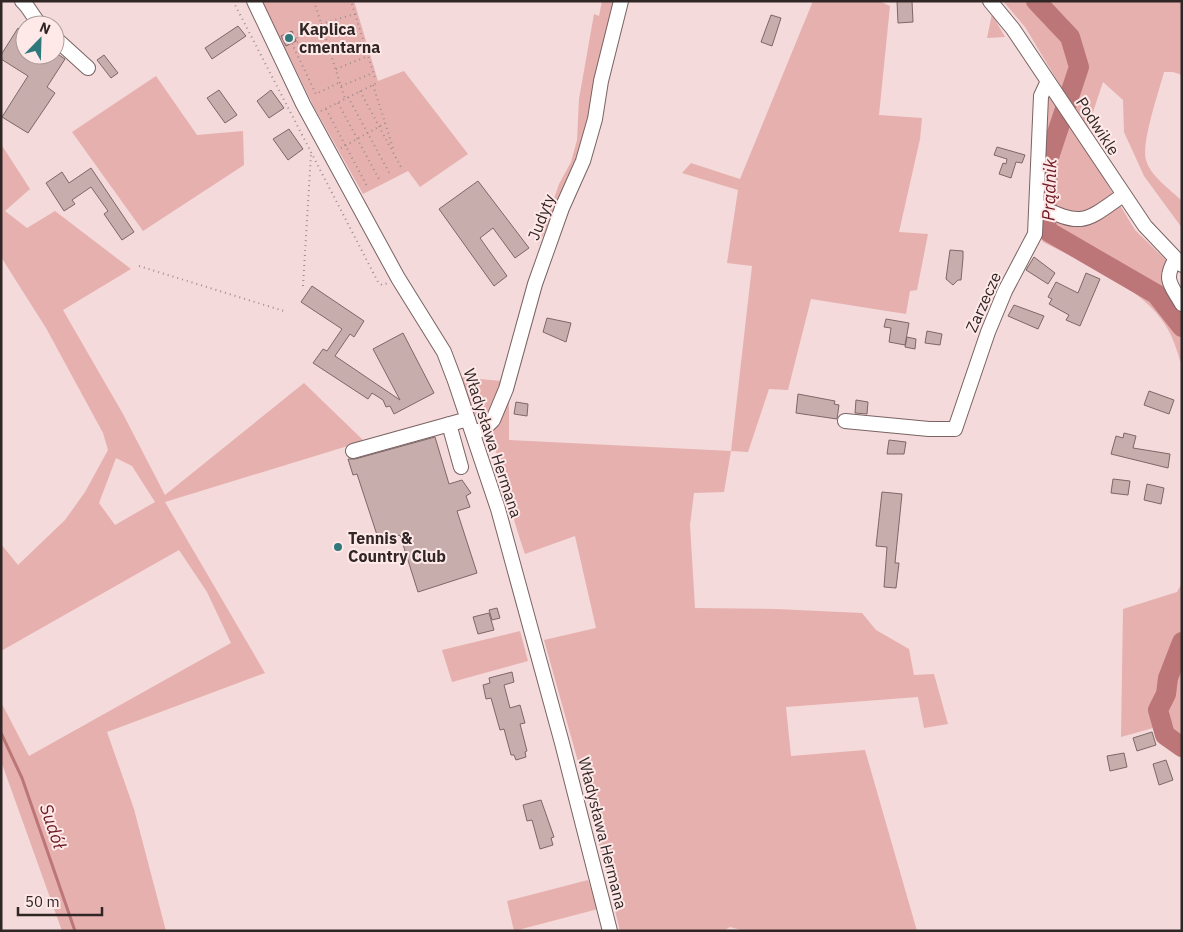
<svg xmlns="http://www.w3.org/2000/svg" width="1183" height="932" viewBox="0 0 1183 932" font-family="'IBM Plex Sans',sans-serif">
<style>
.green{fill:#e6b0af;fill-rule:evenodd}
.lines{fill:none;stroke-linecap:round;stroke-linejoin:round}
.stream{stroke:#bc7677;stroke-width:3}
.river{stroke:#bc7677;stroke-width:20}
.building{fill:#c7aead;stroke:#7e6767}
.minor-casing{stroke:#7a6363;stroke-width:16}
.path{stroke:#a08d8d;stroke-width:2;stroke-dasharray:1 4;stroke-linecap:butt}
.minor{stroke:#fff;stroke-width:14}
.poi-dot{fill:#2f787c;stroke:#fee9e8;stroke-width:2}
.labels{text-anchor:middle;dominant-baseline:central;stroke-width:4;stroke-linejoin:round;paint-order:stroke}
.poi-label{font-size:16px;font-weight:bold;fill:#302626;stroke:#fee9e8;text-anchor:start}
.street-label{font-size:16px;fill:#302626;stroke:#fee9e8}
.water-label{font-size:18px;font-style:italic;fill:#6d1822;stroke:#fee9e8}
</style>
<rect width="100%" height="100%" fill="#f4dada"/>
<!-- green -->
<path class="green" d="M262 1H354L378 81 404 71 468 154 420 187 408 171 363 194 314 107Z
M602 1H613L611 20 578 163 538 246 559 184 571 162 577 140 579 99 594 14 599 16Z
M813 1H879L890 6 879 115 922 118 920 139 899 232 928 234 917 290 910 291 906 314 811 299 788 390 769 389 748 452 731 451 724 492 694 493 690 525 695 608 776 609 862 613 876 630 909 649 914 675 934 674 948 724 924 728 918 697 786 707 791 756 865 750 917 931H745L730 927 723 931H620L584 783 544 640 596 628 575 536 525 554C511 515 503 475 491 435L509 401V440L731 451 752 266 727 263 738 190 682 173 691 163 740 179Z
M1003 1H1182V75L1173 72H1164C1159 91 1141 143 1146 160 1151 177 1170 189 1182 201V228L1144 176 1124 132 1123 100 1103 82 1087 130 1025 27Z
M992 14 1005 37 987 38Z
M156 76 197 135 243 131 244 165 143 231 72 132Z
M1049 94 1074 129 1135 230 1168 262 1163 280 1164 287 1182 317V366C1177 351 1173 336 1164 323 1141 287 1080 261 1043 242L1039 234 1044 98Z
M1 144 30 189 5 211 27 228 55 211 131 269 63 310 123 414 165 495 304 383 364 441 165 502 265 673 107 732 134 809 166 931H62L1 761V702L29 756 231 643 207 592 179 550 1 651V544L18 565 65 520 85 492 108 450 103 433 46 328 1 257ZM116 458 132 466 155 502 115 525 99 503Z
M458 377 502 381 487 415 481 419C465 411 463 393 458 377Z
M1182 583V756L1161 739 1153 728 1121 737 1123 609 1177 592Z
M520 631 528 661 452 682 442 650Z
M588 880 598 909 514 931 507 901Z"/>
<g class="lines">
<!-- stream -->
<path class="stream" d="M1 733 22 778 75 931"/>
<!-- river -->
<path class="river" d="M1036 1 1070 37 1079 67 1048 160 1046 225 1049 232 1156 294 1182 327
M1182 642 1168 678 1166 694 1158 710 1165 735 1182 747"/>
</g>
<!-- building -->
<path class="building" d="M897 1H912L913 22 898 23Z
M771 15 781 18 772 46 761 42Z
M238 26 246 36 212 59 205 48Z
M18 28 25 33V55H59L65 59 47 87 55 93 28 133 2 117 28 76 1 59V55Z
M292 31 296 41 286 46 281 36Z
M104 55 118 73 111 78 97 60Z
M219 90 237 115 225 123 207 98Z
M271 90 284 108 269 118 257 101Z
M289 129 303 149 288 160 273 139Z
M997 147 1025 155 1022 163 1016 162 1011 178 999 174 1003 163 1006 164 1007 159 994 155Z
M91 168 134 232 122 240 104 214 108 211 91 187 72 200 75 204 64 211 46 183 62 172 69 183Z
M478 181 529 248 515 258 493 228 480 238 507 276 494 286 439 209Z
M950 250 963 251V258L961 280H958L953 285 946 279Z
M1034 257 1055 273 1048 284 1026 270Z
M1086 273 1100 279 1080 326 1066 320 1069 315 1049 304 1052 299 1048 297 1056 282 1078 293Z
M312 286 364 321 354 337 350 334 335 356 400 400 373 349 403 333 434 393 394 414 390 406 386 407 383 400 372 393 368 399 313 363 323 349 327 351 342 329 301 302Z
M1014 305 1044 316 1038 329 1008 316Z
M547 318 571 323 566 342 543 332Z
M886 319 909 323 905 345 889 342 891 328 884 327Z
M927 331 942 334 940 345 925 343Z
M907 337 916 339 915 349 905 347Z
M1149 391 1174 400 1169 414 1144 405Z
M798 394 835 401 834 404 839 405 837 419 796 413Z
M856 400 868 402 867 414 855 413Z
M516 402 528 404 527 416 514 414Z
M1124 433 1136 436 1133 448 1170 454 1168 468 1111 454 1116 436 1123 438Z
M435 437 449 484 462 480 471 493 466 496 470 507 457 511 477 573 418 592 400 535 387 539 386 536 378 538 357 474 353 475 348 459H355Z
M889 440 906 442 904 454H887Z
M1113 479 1130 481 1128 495 1111 493Z
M1147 484 1164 488 1161 504 1144 500Z
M882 492 902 494 895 563H899L896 588 884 587 887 547 876 546Z
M497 608 500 618 492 620 489 610Z
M489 613 494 630 478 634 473 617Z
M512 672 514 682 504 685 510 708 520 705 525 723 520 724 527 751 525 752 526 757 516 760 514 755H511L504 729 500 730 491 698 486 699 483 685 490 683 489 678Z
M1152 732 1156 745 1137 751 1133 738Z
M1124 753 1127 767 1110 771 1107 756Z
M1166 760 1173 780 1159 785 1153 764Z
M541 800 554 837 551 838 553 845 540 849 532 820 527 821 523 805Z"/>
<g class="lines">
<!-- minor casing -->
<g class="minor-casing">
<path id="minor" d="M22 1C30 8 33 18 41 25
M254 1 303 104 398 278 444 352 455 381 498 509 562 743 610 931
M990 1 1013 29 1145 226 1182 265
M55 38 88 68
M1037 205C1082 227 1084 223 1123 195
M1175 260C1163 280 1171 285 1182 304
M845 421 929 429H955L988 332 1005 291 1035 234 1041 96 1048 81
M449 424 461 467
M473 433 484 429 493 420 506 389 535 284 562 208 583 161 595 119 601 81 621 1
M353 451 468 419"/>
</g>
<!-- path -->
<path class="path" d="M233 1 378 282 382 285 388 283
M314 1 345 99
M355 14 375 78
M321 24 355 14 351 1
M322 26 296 35 298 42 292 44 316 94 340 82
M336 69 368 56
M373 85 394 151
M341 86 373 73
M360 91 402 169
M348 97 391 176
M338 103 380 181
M326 109 368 188
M321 111 377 83
M341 148 389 121
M139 266 287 312
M303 286 311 154"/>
<!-- minor -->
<use href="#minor" class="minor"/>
</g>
<!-- markers -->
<g class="poi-dot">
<circle cx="289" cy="38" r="5"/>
<circle cx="338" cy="547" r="5"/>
</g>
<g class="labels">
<!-- poi labels -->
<g class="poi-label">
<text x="299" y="29">Kaplica<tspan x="299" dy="18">cmentarna</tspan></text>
<text x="348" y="538">Tennis &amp;<tspan x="348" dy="18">Country Club</tspan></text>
</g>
<!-- street labels -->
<g class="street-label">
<text transform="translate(1098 126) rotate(57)">Podwikle</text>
<text transform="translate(541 217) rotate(-69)">Judyty</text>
<text transform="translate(983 302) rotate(-66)">Zarzecze</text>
<text transform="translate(493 443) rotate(72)">Władysława Hermana</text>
<text transform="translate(603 833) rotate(76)">Władysława Hermana</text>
</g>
<!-- water labels -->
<g class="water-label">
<text transform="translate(1049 190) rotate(-88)">Prądnik</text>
<text transform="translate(53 826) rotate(71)">Sudół</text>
</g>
</g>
<!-- border -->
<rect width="1183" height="932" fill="none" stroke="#302626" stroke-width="5"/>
<!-- north arrow -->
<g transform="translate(40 40) rotate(23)"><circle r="24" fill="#fee9e8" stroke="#ac9b9a"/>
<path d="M0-4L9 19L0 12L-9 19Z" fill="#2f787c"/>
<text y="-8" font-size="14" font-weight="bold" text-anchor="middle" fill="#302626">N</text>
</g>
<!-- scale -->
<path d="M18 907v8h84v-8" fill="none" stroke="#302626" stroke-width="2.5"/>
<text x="25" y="907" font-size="15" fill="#302626" stroke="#fee9e8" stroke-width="4" paint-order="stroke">50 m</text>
</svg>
